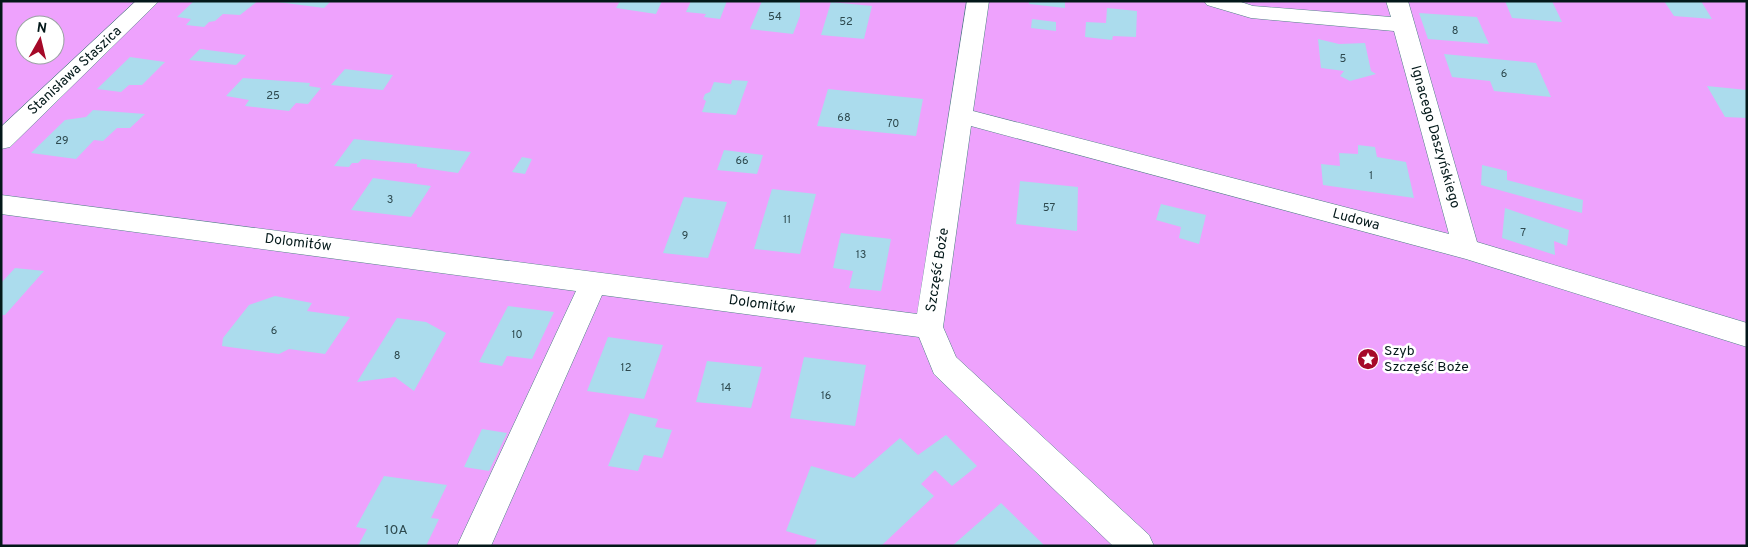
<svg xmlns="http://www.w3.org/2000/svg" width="1748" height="547" viewBox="0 0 1748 547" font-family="Overpass,sans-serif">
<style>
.green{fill:#eea2fd;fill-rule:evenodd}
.building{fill:#abdced}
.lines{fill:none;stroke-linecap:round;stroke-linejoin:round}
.minor-casing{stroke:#4d8184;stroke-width:1}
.minor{fill:#fff;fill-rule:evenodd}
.labels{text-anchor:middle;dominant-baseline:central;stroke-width:5;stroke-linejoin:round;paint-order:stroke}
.number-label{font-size:11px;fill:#2d494e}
.street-label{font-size:14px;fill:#031819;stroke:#fff}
.poi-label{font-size:14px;fill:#031819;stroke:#fff;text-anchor:start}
.near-number-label{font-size:14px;fill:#2d494e}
</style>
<rect width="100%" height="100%" fill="#c0f6fa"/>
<!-- green -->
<path class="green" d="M1 1H1747V546H1ZM25 25H55V55H25Z"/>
<!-- building -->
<path class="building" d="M194 1H258L240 15 223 14 215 21 209 22 204 27 186 25 191 19 177 17Z
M270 1H331L324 8Z
M620 1H662L656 14 616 8Z
M691 1H727L720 19 704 17 706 14 686 12Z
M762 1H800V16L793 34 750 29Z
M1029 1H1065V8L1029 4Z
M1505 1H1552L1562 22 1512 18Z
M1664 1H1701L1712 19 1674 16Z
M831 2 872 6 864 39 821 35Z
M1107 8 1137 11 1136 37 1113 36 1112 40 1085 37 1086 22 1106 23Z
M1419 13 1477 17 1489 44 1428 39Z
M1032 19 1056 22V31L1031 28Z
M1318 39 1339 44 1365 43 1371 71 1376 74 1350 81 1340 76 1344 71 1321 68Z
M200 49 246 55 236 65 189 60Z
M1444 54 1536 63 1551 97 1494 91 1490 81 1452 77Z
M130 57 165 62 142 85H129L121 92 97 89Z
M345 69 393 75 383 90 331 85Z
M243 78 310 83 309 86 321 88 308 104 296 103 289 111 245 106 249 100 226 96Z
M732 80 748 81 736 115 702 112 706 101 703 99 705 94 710 92 714 82 731 84Z
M1707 86 1747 90V118L1725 117Z
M828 89 923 99 916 136 817 126Z
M93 110 145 114 130 128H117L103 141 94 140 76 159 31 153 65 120 86 117Z
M354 139 471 152 458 173 417 167V164L362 159 358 163H352L349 167 334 166Z
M1358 145 1375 147 1377 157 1406 162 1414 198 1323 185 1321 164 1340 166 1339 153 1358 154Z
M724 150 763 155 757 174 717 170Z
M522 157 532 159 525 174 512 172Z
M1482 165 1507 171V180L1583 200 1582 213 1481 185Z
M373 178 431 186 411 217 351 210Z
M1020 181 1078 187 1077 231 1016 224Z
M772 189 816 194 800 254 754 249Z
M684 197 727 202 708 258 663 253Z
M1161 204 1206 215 1199 244 1179 238 1181 227 1156 220Z
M1505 208 1569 230 1567 246 1554 241 1555 255 1502 238Z
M841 233 891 239 881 291 849 288 853 271 833 268Z
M15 268 44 271 5 315H1V283Z
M275 296 312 303 307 311 350 317 325 354 289 349 279 354 222 346 223 338 249 305Z
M508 306 554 312 532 359 507 356 502 366 479 362Z
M397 318 426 322 446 333 414 391 395 377 357 382Z
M608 337 663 345 644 399 587 391Z
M804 357 866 365 855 426 790 418Z
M707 361 762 367 751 408 696 402Z
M630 413 658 419 655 427 672 430 662 458 644 455 638 471 608 466Z
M482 429 507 433 489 471 464 467Z
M946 435 977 466 952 486 935 470 921 484 934 496 881 546H814L817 540 786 531 811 466 854 478 900 438 918 455Z
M384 476 447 485 431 518 439 519 426 546H358L367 529 356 527Z
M1001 503 1045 546H952Z"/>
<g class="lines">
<!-- minor casing -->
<g class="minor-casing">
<path id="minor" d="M136 1H159L10 147 1 149V127Z
M967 1H989L973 111 1449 234 1394 31 1251 18 1207 5 1204 1H1238L1253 6 1391 17 1386 1H1408L1477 242 1747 323V347L1466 259 971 126 943 327 956 357 1149 535 1154 546H1113L934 374 919 337 602 295 491 546H457L576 291 1 214V195L917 314Z"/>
</g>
<!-- minor -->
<use href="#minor" class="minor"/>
</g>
<!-- icons -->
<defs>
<g id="sight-disc" transform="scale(1.125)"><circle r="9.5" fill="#a50928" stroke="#fff"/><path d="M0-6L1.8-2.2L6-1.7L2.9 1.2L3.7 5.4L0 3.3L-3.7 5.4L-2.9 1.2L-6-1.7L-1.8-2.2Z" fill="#fff"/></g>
</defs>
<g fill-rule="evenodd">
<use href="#sight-disc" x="1368" y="359"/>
</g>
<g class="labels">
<!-- number labels -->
<g class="number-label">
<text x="775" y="17">54</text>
<text x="846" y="22">52</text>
<text x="1455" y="31">8</text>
<text x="1343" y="59">5</text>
<text x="1504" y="74">6</text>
<text x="273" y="96">25</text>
<text x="844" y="118">68</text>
<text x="893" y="124">70</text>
<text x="62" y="141">29</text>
<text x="742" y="161">66</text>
<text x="1371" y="176">1</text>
<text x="390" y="200">3</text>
<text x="1049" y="208">57</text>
<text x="787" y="220">11</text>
<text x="1523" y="233">7</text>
<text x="685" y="236">9</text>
<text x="861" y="255">13</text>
<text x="274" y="331">6</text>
<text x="517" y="335">10</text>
<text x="397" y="356">8</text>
<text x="626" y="368">12</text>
<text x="726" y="388">14</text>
<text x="826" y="396">16</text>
</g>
<!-- street labels -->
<g class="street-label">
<text transform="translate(75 71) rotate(-43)">Stanisława Staszica</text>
<text transform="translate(1435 137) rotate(74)">Ignacego Daszyńskiego</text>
<text transform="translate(1356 220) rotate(15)">Ludowa</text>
<text transform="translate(298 243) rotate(7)">Dolomitów</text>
<text transform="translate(938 270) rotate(-81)">Szczęść Boże</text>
<text transform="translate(762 305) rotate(8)">Dolomitów</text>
</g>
<!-- poi labels -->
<g class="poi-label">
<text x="1384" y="351">Szyb<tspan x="1384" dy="16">Szczęść Boże</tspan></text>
</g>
<!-- near-number labels -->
<g class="near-number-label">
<text x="396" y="530">10A</text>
</g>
</g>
<!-- border -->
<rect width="1748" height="547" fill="none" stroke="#031819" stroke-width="5"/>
<!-- north arrow -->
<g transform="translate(40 40) rotate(8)"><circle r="24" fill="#ffffff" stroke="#9aa3a3"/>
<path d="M0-4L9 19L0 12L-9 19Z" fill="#a50928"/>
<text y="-8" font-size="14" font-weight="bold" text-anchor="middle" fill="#031819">N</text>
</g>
</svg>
